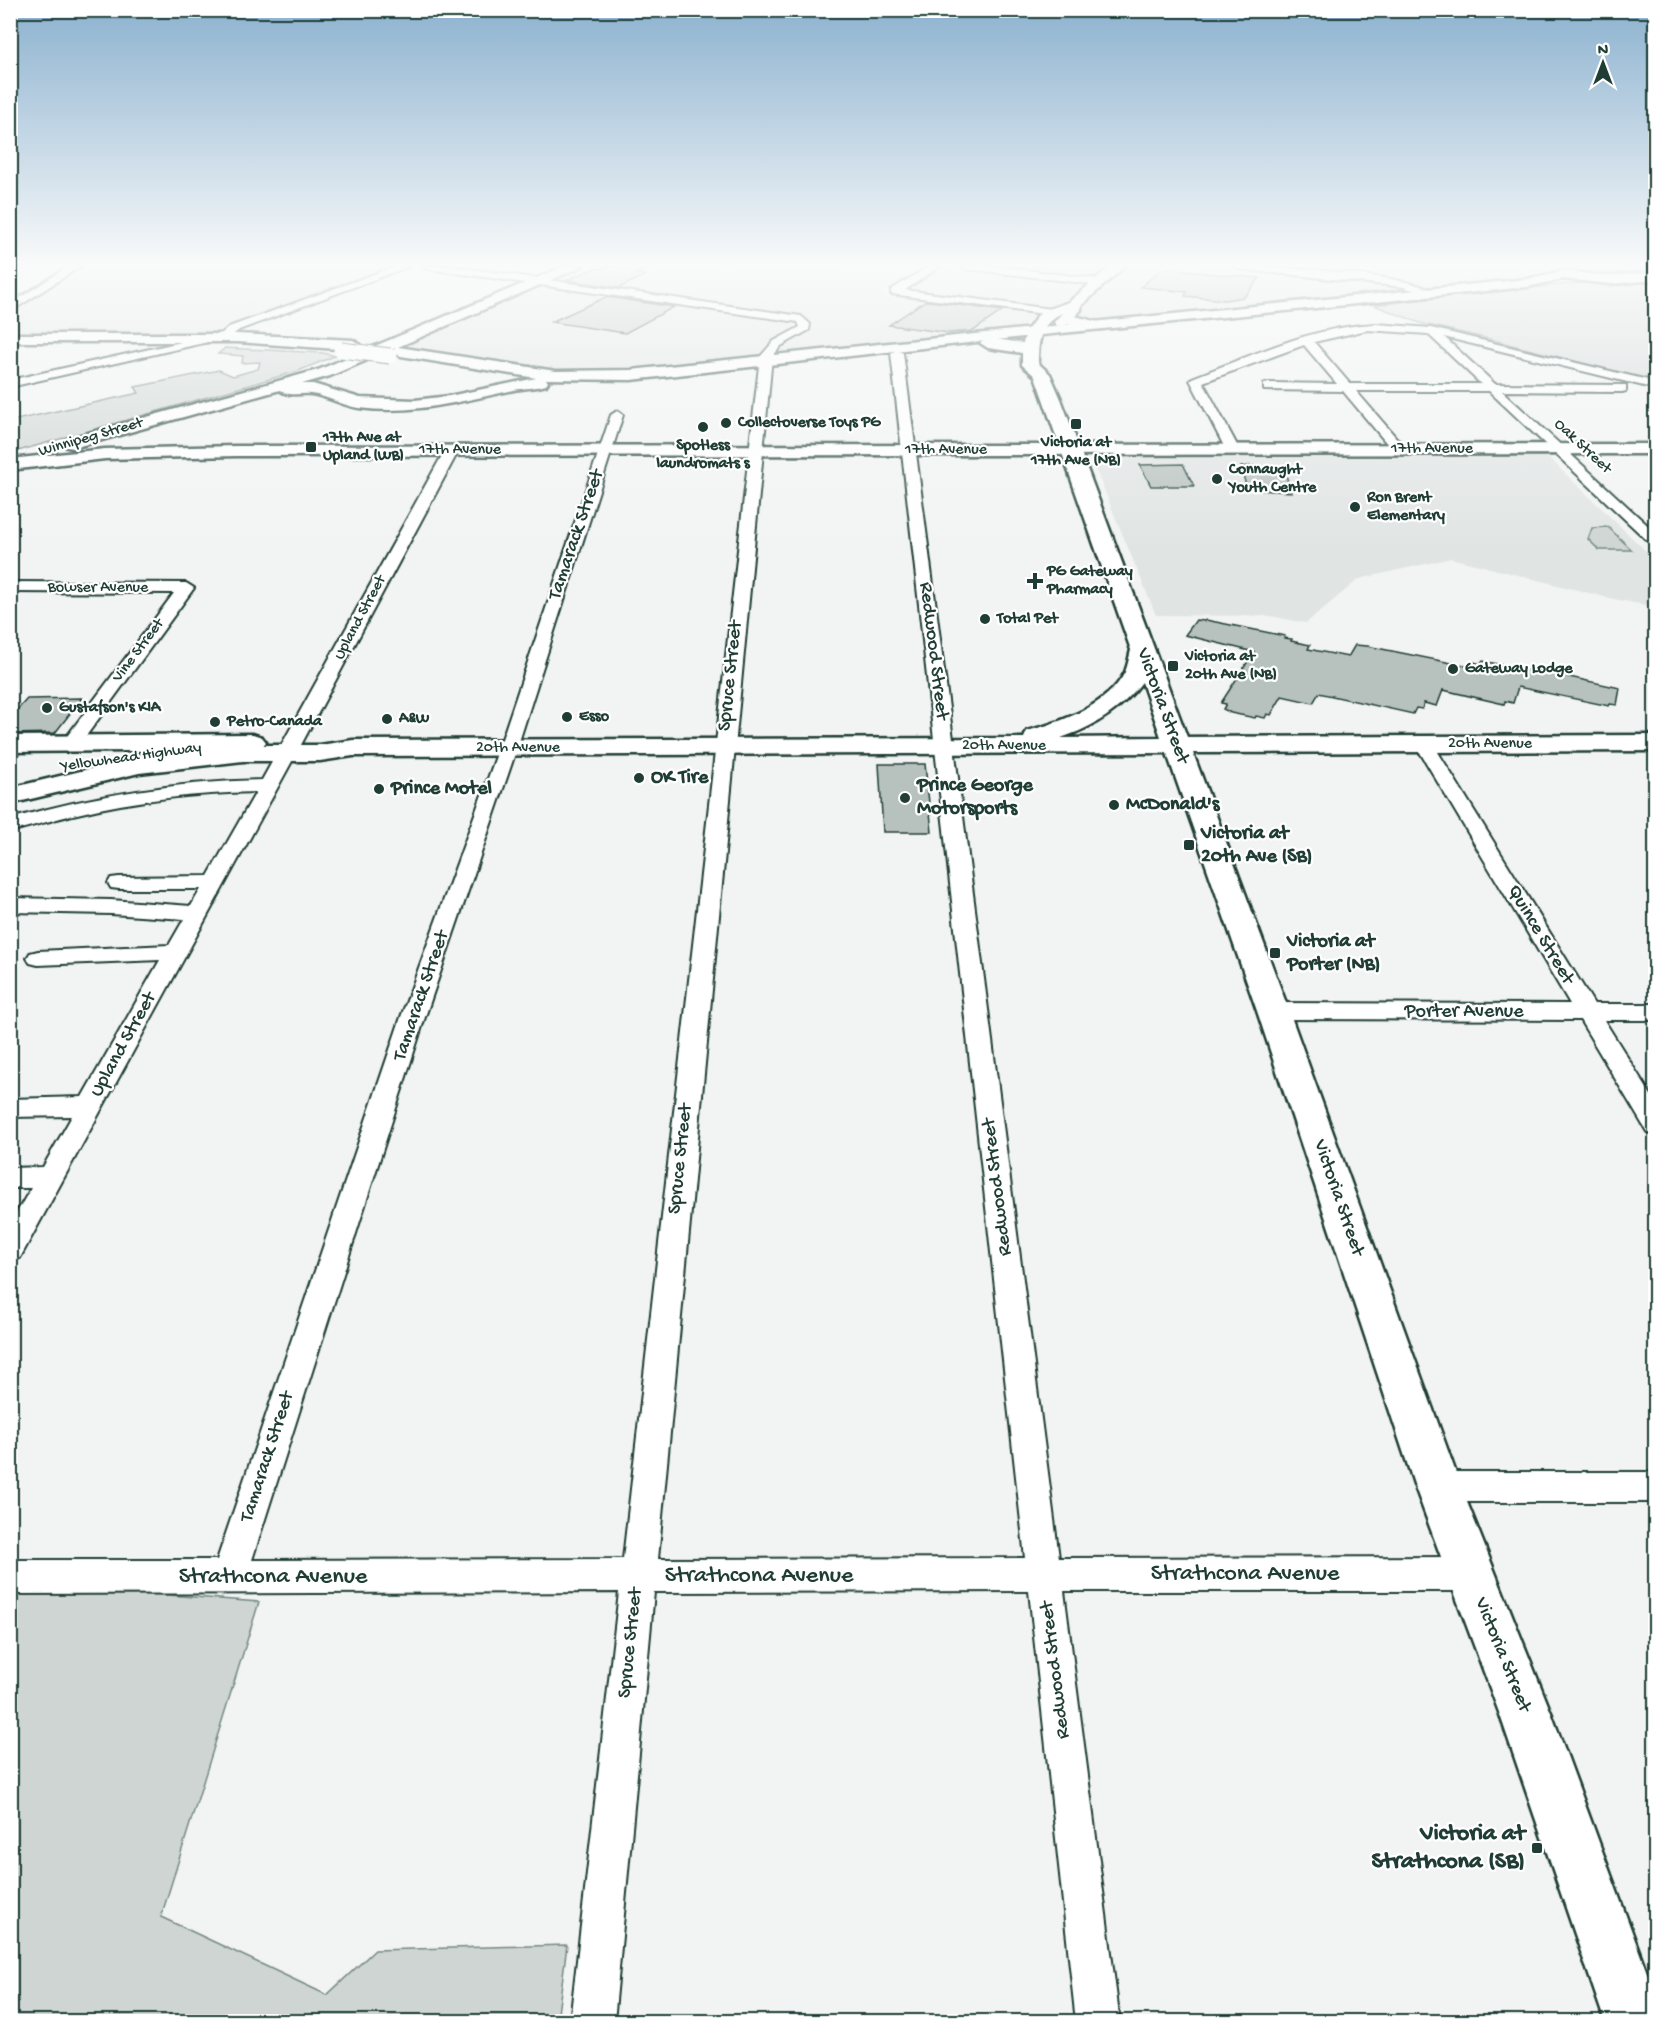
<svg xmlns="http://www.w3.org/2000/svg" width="1666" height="2032" viewBox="0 0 1666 2032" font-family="'Gochi Hand',sans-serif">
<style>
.built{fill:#e0e4e3}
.green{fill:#ced5d3;stroke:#768984;stroke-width:1.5}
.building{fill:#b7c1bd;stroke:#1f3d34;stroke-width:1.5}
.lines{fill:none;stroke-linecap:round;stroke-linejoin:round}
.street-casing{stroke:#1f3d34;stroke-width:4}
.secondary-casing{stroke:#1f3d34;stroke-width:5}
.highway-casing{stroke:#1f3d34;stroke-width:5}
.street{fill:#fff;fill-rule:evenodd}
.secondary{fill:#fff;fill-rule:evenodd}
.highway{fill:#fff;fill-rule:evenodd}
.secondary-bridge-casing{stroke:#1f3d34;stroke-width:17;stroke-linecap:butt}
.secondary-bridge{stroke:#fff;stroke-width:15}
.poi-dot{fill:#1f3d34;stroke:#fff;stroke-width:2}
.labels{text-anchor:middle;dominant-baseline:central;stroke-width:4.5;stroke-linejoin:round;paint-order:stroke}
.far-poi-label{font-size:16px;font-weight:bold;fill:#1f3d34;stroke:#fff;text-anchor:start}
.far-street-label{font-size:16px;fill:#1f3d34;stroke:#fff}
.street-label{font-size:20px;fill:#1f3d34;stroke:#fff}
.poi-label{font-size:20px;font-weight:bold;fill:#1f3d34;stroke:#fff;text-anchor:start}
.near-street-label{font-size:24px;fill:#1f3d34;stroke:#fff}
.near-poi-label{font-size:24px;font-weight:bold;fill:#1f3d34;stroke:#fff;text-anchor:end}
</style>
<rect width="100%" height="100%" fill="#f2f3f3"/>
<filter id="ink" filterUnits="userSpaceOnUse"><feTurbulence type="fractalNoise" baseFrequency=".0167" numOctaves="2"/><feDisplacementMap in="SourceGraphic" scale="12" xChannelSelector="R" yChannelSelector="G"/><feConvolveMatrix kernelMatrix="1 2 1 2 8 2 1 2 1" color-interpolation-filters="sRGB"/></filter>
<g filter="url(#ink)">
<!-- built -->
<path class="built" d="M83 266H394L211 333 11 334V315Z
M590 266H821L908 277 882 294 1039 313 1018 329 626 371 578 373 533 370 394 348Z
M946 266H1656L1655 274 1612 278 1521 279 1094 321 1076 317 1081 311 909 289Z
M1546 455 1655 560V607L1609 598 1451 558 1359 579 1306 623 1270 616 1156 615 1090 456Z"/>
<!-- green -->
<path class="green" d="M1655 281V382L1490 339 1420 323 1374 305 1578 283 1622 285Z
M225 348 323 353 335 356 298 371 11 453V421L139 393 135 387 219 370 233 376 258 369 260 362 242 363 243 356 218 354Z
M1608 527 1632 550H1599L1588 539 1592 528Z
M10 1583 259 1602 161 1917 327 1995 375 1950 567 1945 557 2021H11Z"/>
<!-- building -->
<path class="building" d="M609 266H655L637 274 646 275 619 288 567 280 595 268 602 269Z
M1171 268 1206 273 1260 278 1244 297 1225 300 1185 296 1187 292 1141 287 1160 270Z
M606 297 674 307 625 333 551 322Z
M925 301 937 302 1002 311 973 331 949 333 889 325Z
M1183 464 1194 486H1151L1140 465Z
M1249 466 1284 468 1291 492 1256 490 1254 486H1246L1241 467Z
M1196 620 1204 621 1206 620 1285 636 1284 638 1292 639 1291 641 1310 645 1308 649 1348 657 1355 645 1367 646 1471 667 1473 662 1481 664 1483 661 1532 671 1533 669 1620 688 1617 705 1610 704 1609 706 1518 687 1513 703 1505 701 1504 704 1443 690 1437 706 1424 703 1422 709 1416 708 1413 714 1319 693 1313 703 1282 696 1271 715 1267 714 1265 718 1256 716 1255 718 1231 713 1223 709 1226 704 1221 703 1254 652 1185 635Z
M82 698 55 733 10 734V718L27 699Z
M879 764H925L932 832H883Z"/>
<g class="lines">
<!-- street casing -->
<g class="street-casing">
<path id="street" d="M69 266H81L10 312V304Z
M396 266H410L239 330 230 337 10 387V380L222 333 229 327Z
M423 266H450L801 316 810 324 809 330 781 346 772 357 658 1559 1025 1558 891 353 897 350 903 353 1059 1558 1471 1557 1483 1562 1488 1574 1483 1586 1471 1591H1064L1120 2022H1076L1029 1591 654 1592 614 2022H570L619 1592 10 1594V1560H217L401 1017 499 748 611 415 617 411 623 415 517 748 425 1017 252 1560 623 1559 760 357 774 341 800 327 798 322 428 269Z
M929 266H941L905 290 1052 309 1057 312 1052 315 891 294V290Z
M962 266H992L1099 279 1104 282 1099 285 967 269Z
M1234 266C1270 266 1413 274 1436 293L1431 296 1404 287 1239 269Z
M1376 324 1431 328 1656 382V389L1444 337 1495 384 1626 385V391L1622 392 1502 391 1656 533V545L1651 544 1489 391H1356L1406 449 1399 453 1394 452 1343 391 1264 390V384L1268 383 1337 384 1304 345 1203 382 1239 449 1232 453 1227 452 1190 380 1192 378C1251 356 1313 326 1376 324ZM1367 330 1428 334 1481 384H1350L1314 342Z
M452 446 459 450 302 743 20 1258 10 1261V1224L31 1188H10V1168L43 1167 72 1116 10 1117V1099L82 1097 160 960 38 965 30 963 27 958 30 953 38 951 169 945 184 919 111 914 10 912V898L111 900 191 906 201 889H119L111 888 108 883 111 878 119 877 208 876 256 792C196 793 136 800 77 814 55 819 33 826 10 832V819C93 795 176 782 262 780L445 450Z
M10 582 186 583 194 588 78 747H64L62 743 174 593 10 592Z
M1424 738 1431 740 1433 744 1594 1004H1656V1020H1604L1656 1103V1134L1647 1132 1580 1020 1273 1019 1265 1017 1261 1011 1265 1005 1273 1003 1570 1004 1415 744 1417 740Z
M1438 1472H1656V1502H1438L1426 1498 1421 1487 1426 1476Z"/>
</g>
<!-- secondary casing -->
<g class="secondary-casing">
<path id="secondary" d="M565 266H583L398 347 556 371 631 370 1032 328 1527 279 1563 271 1610 276 1656 272V280L1610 284 1563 279 1527 287 1032 336 631 380 546 379 548 382 546 385C535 388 524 388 514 390 461 401 415 415 359 408 343 406 327 396 311 394 300 393 288 397 280 390L73 448 67 447 64 443 67 439 318 370ZM395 348 393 351 396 354 401 356 536 378 449 396 415 400 360 398 313 384H302L330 376Z
M10 334H237L353 340 361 345 353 350 237 342H10Z
M1656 444V454L236 456 105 459 10 470V459L105 449 236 446Z
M253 734 262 737 266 742 262 747 253 750 10 752V736Z
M1656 735V751L1193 753 1289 1011 1461 1487 1552 1715 1656 1997V2022H1605L1500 1715 1415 1487 1257 1011 1164 745 1168 740 1177 737Z"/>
</g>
<!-- highway casing -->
<g class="highway-casing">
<path id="highway" d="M1111 266H1125L1081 306V310L1075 316 1101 323 1103 326 1101 329 1082 328 1068 324 1061 326 1056 325 1054 322 1062 313C1040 323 1038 341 1038 363L1050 374 1061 399 1190 745 1186 750 1177 753 353 756 320 761H243L139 773 10 804V788L139 757 243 745H320L353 740 1024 738 1027 731C1061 722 1108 706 1125 672 1128 665 1129 657 1131 650L1035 376 1022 365V353L988 348 980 343 988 338 1023 343 1026 332 1038 315 1046 310 1069 302ZM1142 682 1161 737 1061 738C1094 727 1121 710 1142 682Z"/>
</g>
<!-- street -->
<use href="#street" class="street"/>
<!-- secondary -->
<use href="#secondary" class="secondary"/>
<!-- highway -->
<use href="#highway" class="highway"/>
<!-- secondary-bridge casing -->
<g class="secondary-bridge-casing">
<path id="secondary-bridge" d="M341 350 390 356"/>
</g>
<!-- secondary-bridge -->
<use href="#secondary-bridge" class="secondary-bridge"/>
</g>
</g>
<!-- sky -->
<linearGradient id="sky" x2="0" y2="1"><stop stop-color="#8bb1cf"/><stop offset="0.48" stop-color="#f9fafa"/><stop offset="1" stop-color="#f9fafa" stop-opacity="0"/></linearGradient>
<rect width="1666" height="551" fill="url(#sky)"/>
<!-- markers -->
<g class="poi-dot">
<circle cx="726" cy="423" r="6"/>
<rect x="1070" y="418" width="12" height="12" rx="3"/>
<circle cx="703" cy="427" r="6"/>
<rect x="305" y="441" width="12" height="12" rx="3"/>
<circle cx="1217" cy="479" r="6"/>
<circle cx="1355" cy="507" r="6"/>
<path d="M1032 572h6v6h6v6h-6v6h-6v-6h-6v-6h6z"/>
<circle cx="985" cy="619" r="6"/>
<rect x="1167" y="660" width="12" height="12" rx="3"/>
<circle cx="1453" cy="669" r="6"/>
<circle cx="47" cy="708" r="6"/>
<circle cx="567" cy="717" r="6"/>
<circle cx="387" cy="719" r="6"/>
<circle cx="215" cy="722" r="6"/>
<circle cx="639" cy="778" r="6"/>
<circle cx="379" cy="789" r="6"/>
<circle cx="905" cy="798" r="6"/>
<circle cx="1114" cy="805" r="6"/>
<rect x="1183" y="839" width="12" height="12" rx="3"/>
<rect x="1269" y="947" width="12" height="12" rx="3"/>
<rect x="1531" y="1842" width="12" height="12" rx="3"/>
</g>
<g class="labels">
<!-- far-poi labels -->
<g class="far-poi-label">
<text x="738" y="423">Collectoverse Toys PG</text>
<text x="323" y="438">17th Ave at<tspan x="323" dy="18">Upland (WB)</tspan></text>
<text x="1076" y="443" text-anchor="middle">Victoria at<tspan x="1076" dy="18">17th Ave (NB)</tspan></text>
<text x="703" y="446" text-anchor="middle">Spotless<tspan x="703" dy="18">laundromats s</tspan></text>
<text x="1229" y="470">Connaught<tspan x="1229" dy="18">Youth Centre</tspan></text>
<text x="1367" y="498">Ron Brent<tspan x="1367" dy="18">Elementary</tspan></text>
<text x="1047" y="572">PG Gateway<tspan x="1047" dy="18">Pharmacy</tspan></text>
<text x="997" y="619">Total Pet</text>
<text x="1185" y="657">Victoria at<tspan x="1185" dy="18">20th Ave (NB)</tspan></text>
<text x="1465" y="669">Gateway Lodge</text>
<text x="59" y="708">Gustafson's KIA</text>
<text x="579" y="717">Esso</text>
<text x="399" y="719">A&amp;W</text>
<text x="227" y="722">Petro-Canada</text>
</g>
<!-- far-street labels -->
<g class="far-street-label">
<text transform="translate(91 438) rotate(-16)">Winnipeg Street</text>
<text transform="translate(1582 447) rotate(43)">Oak Street</text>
<text x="1432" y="449">17th Avenue</text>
<text x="460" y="450">17th Avenue</text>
<text x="946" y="450">17th Avenue</text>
<text x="98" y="588">Bowser Avenue</text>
<text transform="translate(361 618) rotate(-62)">Upland Street</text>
<text transform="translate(139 651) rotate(-53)">Vine Street</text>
<text x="1490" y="744">20th Avenue</text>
<text x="1004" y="746">20th Avenue</text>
<text x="518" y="748">20th Avenue</text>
<text transform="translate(131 758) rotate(-8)">Yellowhead Highway</text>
</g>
<!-- street labels -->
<g class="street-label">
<text transform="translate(577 535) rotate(-71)">Tamarack Street</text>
<text transform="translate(933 651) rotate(83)">Redwood Street</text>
<text transform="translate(731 676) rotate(-84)">Spruce Street</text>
<text transform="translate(1162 706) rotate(70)">Victoria Street</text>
<text transform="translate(1540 935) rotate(59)">Quince Street</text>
<text transform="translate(422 996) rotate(-71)">Tamarack Street</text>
<text x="1464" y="1012">Porter Avenue</text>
<text transform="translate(124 1045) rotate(-61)">Upland Street</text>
<text transform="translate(681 1159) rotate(-84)">Spruce Street</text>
<text transform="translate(998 1187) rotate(-97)">Redwood Street</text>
<text transform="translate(1338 1198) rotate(71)">Victoria Street</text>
<text transform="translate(268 1457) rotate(-72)">Tamarack Street</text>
<text transform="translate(631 1643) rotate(-84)">Spruce Street</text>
<text transform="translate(1502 1655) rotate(68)">Victoria Street</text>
<text transform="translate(1056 1670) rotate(-97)">Redwood Street</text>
</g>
<!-- poi labels -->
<g class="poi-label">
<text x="651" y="778">OK Tire</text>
<text x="917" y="786">Prince George<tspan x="917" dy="23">Motorsports</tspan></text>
<text x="391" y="789">Prince Motel</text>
<text x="1126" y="805">McDonald's</text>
<text x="1201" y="834">Victoria at<tspan x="1201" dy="23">20th Ave (SB)</tspan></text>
<text x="1287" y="942">Victoria at<tspan x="1287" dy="23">Porter (NB)</tspan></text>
</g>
<!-- near-street labels -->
<g class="near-street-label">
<text x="1245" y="1574">Strathcona Avenue</text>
<text x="759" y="1576">Strathcona Avenue</text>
<text x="273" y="1577">Strathcona Avenue</text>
</g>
<!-- near-poi labels -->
<g class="near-poi-label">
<text x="1525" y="1834">Victoria at<tspan x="1525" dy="28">Strathcona (SB)</tspan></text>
</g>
</g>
<!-- margin -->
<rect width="1666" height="2032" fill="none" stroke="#fff" stroke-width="36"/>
<rect x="18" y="18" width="1630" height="1996" fill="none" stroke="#1f3d34" stroke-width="2" filter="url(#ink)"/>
<!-- north arrow -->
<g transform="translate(1603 63)" stroke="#ffffff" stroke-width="4.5" paint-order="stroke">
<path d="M0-4.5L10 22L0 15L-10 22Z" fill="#1f3d34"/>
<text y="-9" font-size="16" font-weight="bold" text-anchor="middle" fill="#1f3d34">N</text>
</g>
</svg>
